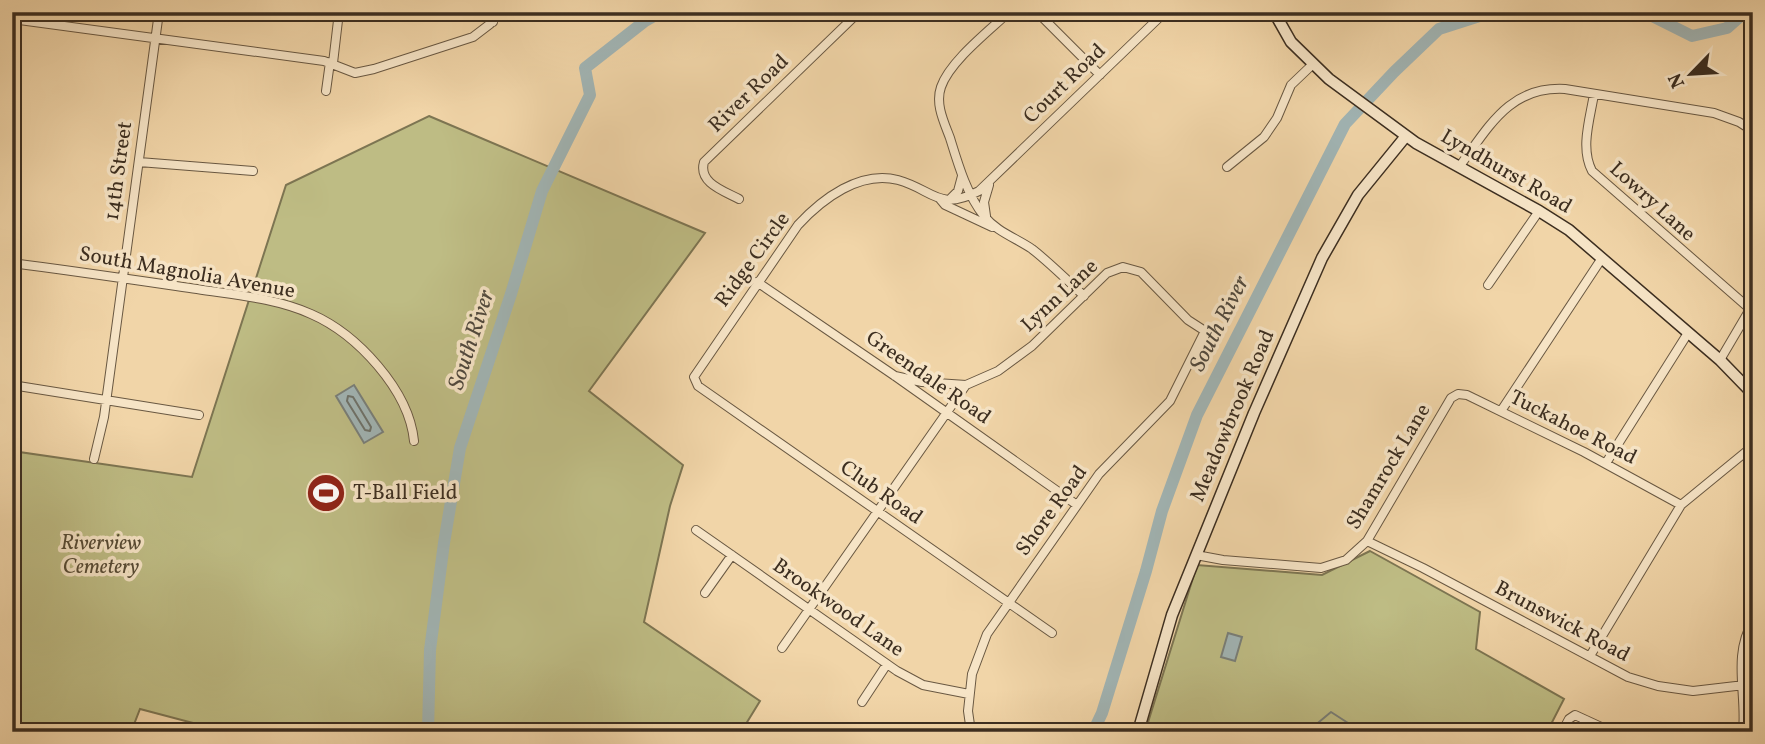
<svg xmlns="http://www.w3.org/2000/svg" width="1765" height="744" viewBox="0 0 1765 744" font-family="Vollkorn,serif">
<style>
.green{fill:#bebc84;stroke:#7d7552;stroke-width:2}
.water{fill:#a1b5b5;stroke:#797f79;stroke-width:2}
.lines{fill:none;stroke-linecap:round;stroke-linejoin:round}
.shore{stroke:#6e726a;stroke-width:2}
.stream{stroke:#797f79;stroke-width:2}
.river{stroke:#a1b5b5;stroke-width:12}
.street-casing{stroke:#695842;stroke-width:10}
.secondary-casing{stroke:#3c2e20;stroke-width:13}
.street{stroke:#f6e4c6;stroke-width:8}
.secondary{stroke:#f6e4c6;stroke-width:10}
.labels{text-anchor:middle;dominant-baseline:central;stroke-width:7;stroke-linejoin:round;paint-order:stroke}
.street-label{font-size:21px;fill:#3c2e20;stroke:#f6e4c6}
.poi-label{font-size:21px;fill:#3c2e20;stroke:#f6e4c6;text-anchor:start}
.park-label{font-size:21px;font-style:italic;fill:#564a34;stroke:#f6e4c6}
.water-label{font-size:23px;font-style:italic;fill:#50493e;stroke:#f6e4c6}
</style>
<rect width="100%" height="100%" fill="#f1d5a8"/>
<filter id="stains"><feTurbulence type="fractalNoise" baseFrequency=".00286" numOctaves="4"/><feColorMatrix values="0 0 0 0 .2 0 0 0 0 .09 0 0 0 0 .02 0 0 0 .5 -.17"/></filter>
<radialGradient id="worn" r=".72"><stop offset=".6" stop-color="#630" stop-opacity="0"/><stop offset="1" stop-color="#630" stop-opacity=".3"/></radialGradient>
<!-- green -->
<path class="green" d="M429 116 705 233 589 391 683 465 670 506 644 622 760 701 741 732H227L140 709 131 732H12V451L192 477 286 185Z
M1370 551 1480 612 1476 649 1564 699 1547 732H1145L1197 565 1322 575Z"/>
<!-- water -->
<path class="water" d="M354 385 383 432 364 443 336 396Z
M1228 633 1242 637 1235 661 1221 657Z"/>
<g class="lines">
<!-- shore -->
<path class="shore" d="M348 396 353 397 371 427 370 431 365 430 347 401Z"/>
<!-- stream -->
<path class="stream" d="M1307 732 1331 712 1362 732"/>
<!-- river -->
<path class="river" d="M1644 12 1692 36 1727 28 1745 12
M428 732 430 650 444 543 460 448 511 294 542 191 590 95 585 68 645 21 661 12
M1093 732 1102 713 1146 571 1162 511 1197 415 1345 124 1394 72 1439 29 1492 12"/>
<!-- street casing -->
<g class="street-casing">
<path id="street" d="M479 12 493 22
M1009 12C989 31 950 61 941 87 935 104 944 122 950 138 958 164 967 195 984 216 997 232 1016 238 1032 249 1050 263 1067 280 1084 296
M1037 12 1100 75
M12 19 324 61 355 73 374 69 473 37 490 24 500 12
M333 63 339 12
M326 91 330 62
M1594 94C1590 119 1580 148 1592 171L1750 309
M139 162 253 171
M1227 167 1264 137 1277 118 1291 85 1312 65
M1459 167C1489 127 1509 86 1565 89L1714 113 1739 122 1753 131
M739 199C724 191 698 183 704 162L859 12
M940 199 945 205 992 227
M949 200 958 191 962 176
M986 216 984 202 989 185
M12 263C74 271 135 280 197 289 235 295 275 298 311 314 357 334 409 390 414 441
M757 282 895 376 1077 505
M1488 285 1539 211
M1720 360 1753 304
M895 376 922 382 966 385 998 371 1032 346 1107 273 1123 267 1141 272 1188 320 1205 331 1170 401 1099 474 987 634 972 674 968 711 971 732
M12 385 199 415
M1501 411 1602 258
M94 459 104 417 159 12
M1606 463 1688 333
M696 530 897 671 923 685 969 694
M1367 541 1423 568 1628 677 1658 686 1693 691 1753 684
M1196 555 1223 560 1321 568 1346 560 1367 541 1451 398 1458 394 1467 395 1584 452 1681 505
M705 593 732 555
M1052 633 698 386 694 377 798 225C822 199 860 170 898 180 934 190 938 212 979 191L1165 12
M782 648 966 385
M1590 656 1681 505 1753 446
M862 702 887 664
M1562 732 1569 719 1575 715 1612 732
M1743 732C1747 694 1732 656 1753 621"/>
</g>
<!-- secondary casing -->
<g class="secondary-casing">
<path id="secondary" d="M1274 12 1291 42 1329 79 1416 143 1539 211 1569 230 1720 360 1753 394
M1138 732 1172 615 1254 413 1322 258 1358 195 1406 136"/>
</g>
<!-- street -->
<use href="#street" class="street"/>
<!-- secondary -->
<use href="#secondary" class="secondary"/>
</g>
<!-- icons -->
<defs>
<g id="stadium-disc" transform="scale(2.0125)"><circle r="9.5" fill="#8f2418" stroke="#f6e4c6"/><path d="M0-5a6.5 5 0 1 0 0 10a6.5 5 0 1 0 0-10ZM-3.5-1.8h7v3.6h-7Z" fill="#fff"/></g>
</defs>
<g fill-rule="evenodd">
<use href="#stadium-disc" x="326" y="493"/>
</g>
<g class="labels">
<!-- street labels -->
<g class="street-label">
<text transform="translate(1065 84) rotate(-44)">Court Road</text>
<text transform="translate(749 94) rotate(-44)">River Road</text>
<text transform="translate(119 171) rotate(-82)">14th Street</text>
<text transform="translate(1506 172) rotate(30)">Lyndhurst Road</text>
<text transform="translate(1652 202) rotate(42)">Lowry Lane</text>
<text transform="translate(753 260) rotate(-54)">Ridge Circle</text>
<text transform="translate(187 273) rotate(10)">South Magnolia Avenue</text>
<text transform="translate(1060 296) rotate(-43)">Lynn Lane</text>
<text transform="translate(928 378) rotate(35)">Greendale Road</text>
<text transform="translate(1233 416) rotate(-67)">Meadowbrook Road</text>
<text transform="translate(1573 428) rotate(27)">Tuckahoe Road</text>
<text transform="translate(1389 467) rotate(-59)">Shamrock Lane</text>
<text transform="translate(881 493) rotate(35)">Club Road</text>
<text transform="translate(1052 511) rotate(-54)">Shore Road</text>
<text transform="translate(838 608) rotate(35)">Brookwood Lane</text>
<text transform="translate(1562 622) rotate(28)">Brunswick Road</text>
</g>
<!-- poi labels -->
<g class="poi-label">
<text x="353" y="493">T-Ball Field</text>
</g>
<!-- park labels -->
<g class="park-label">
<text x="101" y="543">Riverview<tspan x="101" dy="24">Cemetery</tspan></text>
</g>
<!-- water labels -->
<g class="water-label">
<text transform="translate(1220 324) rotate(-63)">South River</text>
<text transform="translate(472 340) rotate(-72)">South River</text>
</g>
</g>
<!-- margin -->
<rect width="1765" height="744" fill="none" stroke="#f1d5a8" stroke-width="42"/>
<rect x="14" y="14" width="1737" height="716" fill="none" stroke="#3c2e20" stroke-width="3.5"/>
<rect x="21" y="21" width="1723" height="702" fill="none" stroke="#3c2e20" stroke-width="2"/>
<!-- north arrow -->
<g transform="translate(1691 74) rotate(245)" stroke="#f6e4c6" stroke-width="5" paint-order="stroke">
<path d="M0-5L12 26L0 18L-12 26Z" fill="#3c2e20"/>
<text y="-10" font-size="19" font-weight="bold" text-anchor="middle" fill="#3c2e20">N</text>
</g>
<rect width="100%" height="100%" filter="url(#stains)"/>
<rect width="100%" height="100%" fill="url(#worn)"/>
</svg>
